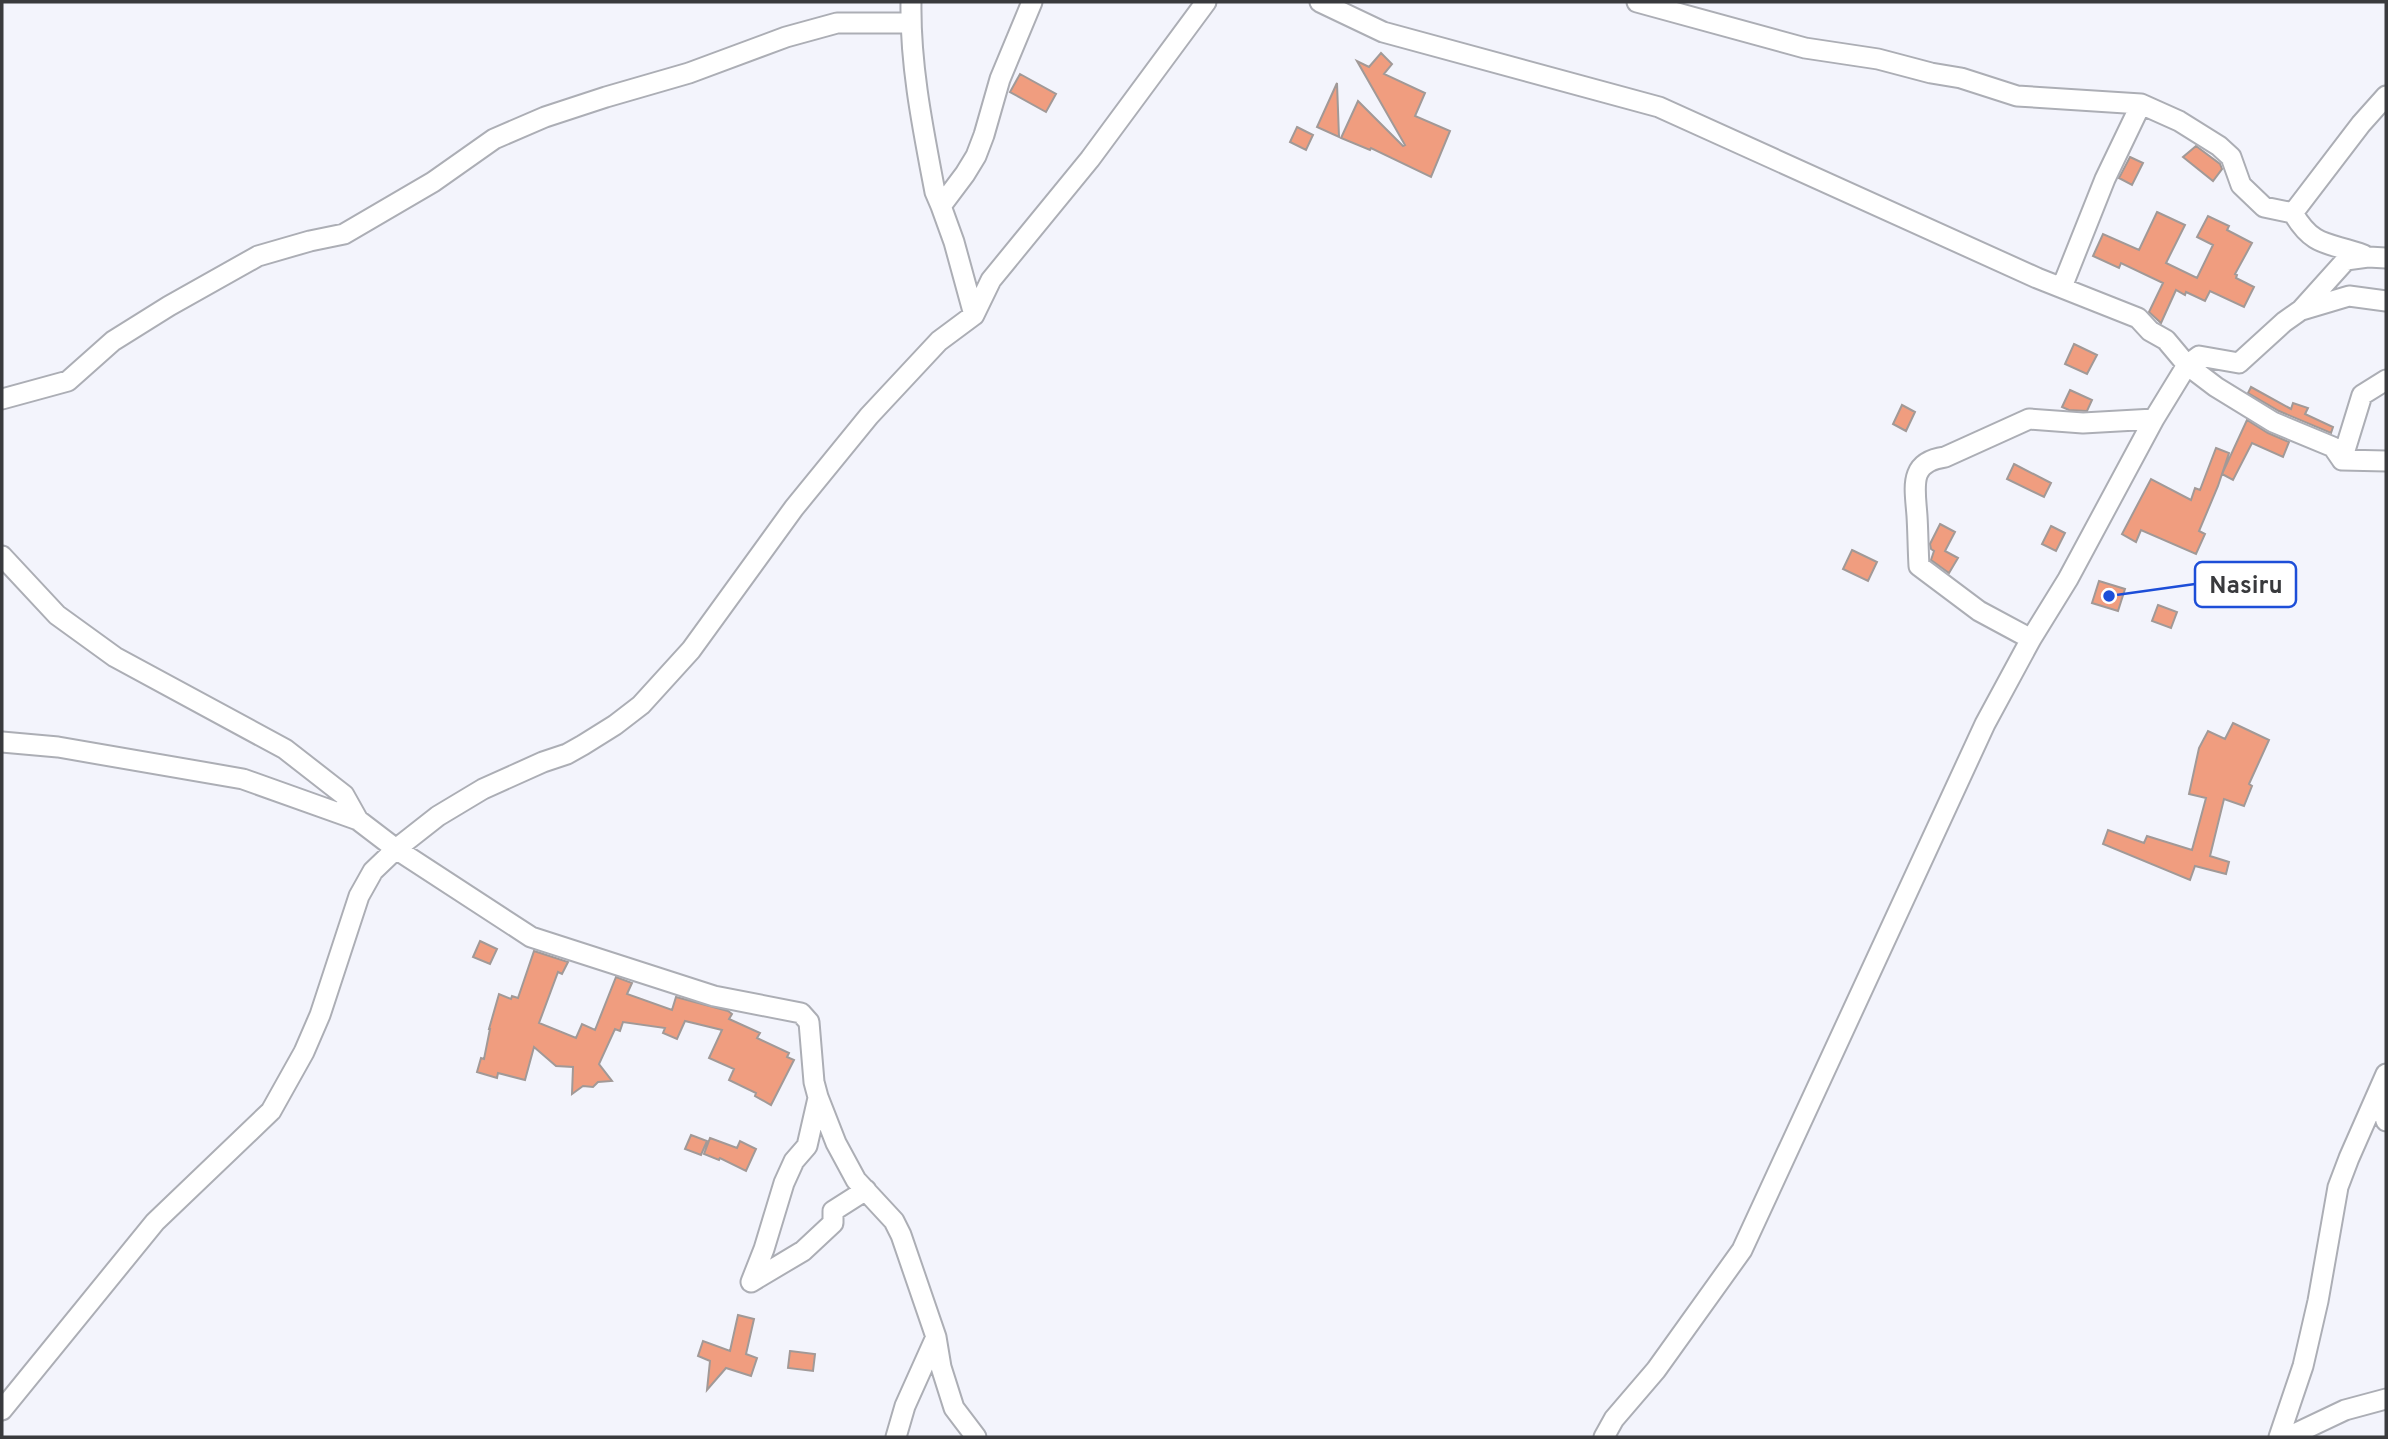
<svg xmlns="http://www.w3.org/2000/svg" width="2388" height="1439" viewBox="0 0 2388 1439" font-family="Overpass,sans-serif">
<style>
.building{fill:#f09d7f;stroke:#a19997;stroke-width:2}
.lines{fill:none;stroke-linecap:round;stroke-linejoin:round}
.minor-casing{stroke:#acaeb5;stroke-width:23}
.minor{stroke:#fff;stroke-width:19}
.leader{fill:none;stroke:#1d4ed8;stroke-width:2.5}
.callout-dot{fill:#1d4ed8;stroke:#fff;stroke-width:2.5}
.callout{fill:#fff;stroke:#1d4ed8;stroke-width:2.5}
.callout-label{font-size:24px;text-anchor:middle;font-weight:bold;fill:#393a3d}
</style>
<rect width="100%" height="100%" fill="#f3f4fc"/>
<!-- building -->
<path class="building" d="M1381 53 1392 64 1384 74 1425 93 1415 116 1450 131 1431 177 1371 148 1370 150 1341 138 1358 101 1403 146 1405 145 1357 61 1369 67Z
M1020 74 1056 94 1046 112 1010 92Z
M1337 83 1339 137 1317 127Z
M1297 127 1313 135 1306 150 1290 142Z
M2196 146 2220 164 2222 169 2213 181 2183 157Z
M2130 157 2143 163 2132 185 2119 178Z
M2157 212 2185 225 2166 263 2197 278 2213 245 2197 237 2208 216 2229 226 2227 230 2252 243 2235 274 2237 275 2236 278 2254 287 2244 307 2210 291 2205 301 2186 292 2185 295 2176 290 2161 323 2149 312 2163 283 2121 263 2119 268 2093 256 2103 234 2139 250Z
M2074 344 2097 355 2087 374 2065 364Z
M2251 387 2291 409 2293 403 2308 408 2305 414 2333 427 2331 433 2279 411 2248 393Z
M2070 390 2092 400 2087 411 2069 410 2062 407Z
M1902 405 1915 412 1906 431 1893 424Z
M2247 420 2268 433 2289 442 2283 457 2252 443 2233 480 2222 474Z
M2216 448 2229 453 2218 486 2199 531 2205 534 2196 554 2141 530 2136 542 2122 534 2151 479 2191 500 2195 488 2200 490Z
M2014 464 2051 483 2044 497 2007 479Z
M1940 524 1955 532 1945 551 1958 558 1949 573 1931 560 1934 551 1931 549 1930 544Z
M2051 526 2065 533 2056 551 2042 544Z
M1852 550 1877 562 1868 581 1843 569Z
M2099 581 2125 589 2118 611 2092 603Z
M2158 605 2177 612 2171 628 2152 621Z
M2233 723 2269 740 2249 784 2252 786 2244 806 2224 799 2210 856 2229 862 2226 874 2195 866 2190 880 2103 844 2108 830 2144 843 2147 836 2192 850 2206 798 2189 794 2199 748 2208 731 2225 739Z
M480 941 497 949 490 964 473 957Z
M534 951 568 962 562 974 558 972 539 1023 576 1038 582 1024 595 1030 616 977 632 983 627 994 672 1010 676 997 728 1011 732 1014 729 1019 760 1033 757 1038 789 1053 787 1057 794 1060 771 1105 755 1096 756 1093 729 1080 734 1069 709 1058 722 1030 685 1021 677 1039 663 1033 665 1028 623 1022 620 1031 615 1029 599 1064 612 1081 598 1082 593 1087 583 1086 572 1094 573 1067 556 1066 534 1047 525 1080 498 1073 497 1078 477 1072 481 1058 484 1059 490 1029H489L499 994 511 999 512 996 518 998Z
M691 1135 707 1141 701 1155 685 1149Z
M710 1138 737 1148 740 1141 756 1149 746 1171 720 1158 719 1160 704 1154Z
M738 1315 754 1319 746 1354 757 1358 751 1376 726 1368 707 1390 710 1361 698 1356 703 1341 730 1351Z
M790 1351 815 1354 813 1371 788 1368Z"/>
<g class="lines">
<!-- minor casing -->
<g class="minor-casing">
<path id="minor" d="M911 2C910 66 923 129 935 192L941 206
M1320 2 1383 32 1659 107 2037 278 2138 318 2150 331 2166 340 2187 365 2216 387 2273 422 2333 447 2342 460 2386 461
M1637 2 1805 48 1878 59 1931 73 1961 78 2017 96 2141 104 2179 121 2219 146 2231 157 2241 185 2264 207 2293 213C2314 249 2330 242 2364 255
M2293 213 2361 124 2386 96
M2062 287 2105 179 2141 104
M2302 310 2349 296 2386 301
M974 315 954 242 941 206 965 174 976 156 984 135 1000 79 1032 2
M2 399 68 381 113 341 169 306 258 256 310 241 344 234 433 182 494 139 545 117 606 97 689 73 786 37 837 23H911
M2342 460 2362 395 2386 380
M2 556 57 615 115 657 285 749 344 795 358 820 396 849 531 937 714 996 801 1013 809 1022 814 1082 818 1097 836 1143 856 1180 894 1221 901 1235 936 1337 941 1367 954 1408 976 1437
M2031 639 1979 611 1919 566C1918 549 1918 532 1917 516 1915 487 1908 462 1945 457L2029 419 2083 423 2154 419
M2 742 58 747 243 779 358 820
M2379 1090 2386 1121
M818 1098 807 1146 794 1161 784 1183 764 1249 751 1282 803 1251 833 1223V1211L866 1190
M2 1410 155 1222 271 1111 304 1052 320 1015 359 896 373 871 396 849 438 816 483 789 543 762 567 754 583 745 615 725 641 705 691 650 794 508 869 416 939 341 974 315 991 280 1090 159 1206 2
M896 1437 905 1406 936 1337
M1604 1437 1614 1419 1656 1370 1742 1250 1985 724 2031 639 2068 579 2154 419 2187 365 2199 356 2239 363 2284 322 2301 310 2346 260 2368 257 2386 258
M2279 1437 2303 1366 2318 1301 2338 1187 2349 1158 2386 1074
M2288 1437 2345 1410 2386 1399"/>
</g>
<!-- minor -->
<use href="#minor" class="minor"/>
</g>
<!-- callouts -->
<path class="leader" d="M2109 596L2195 584"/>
<circle class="callout-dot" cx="2109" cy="596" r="7"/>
<rect class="callout" x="2195" y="562" width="101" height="45" rx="7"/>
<g class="callout-label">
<text x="2246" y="593">Nasiru</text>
</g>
<!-- border -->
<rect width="2388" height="1439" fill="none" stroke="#393a3d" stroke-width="7"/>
</svg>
